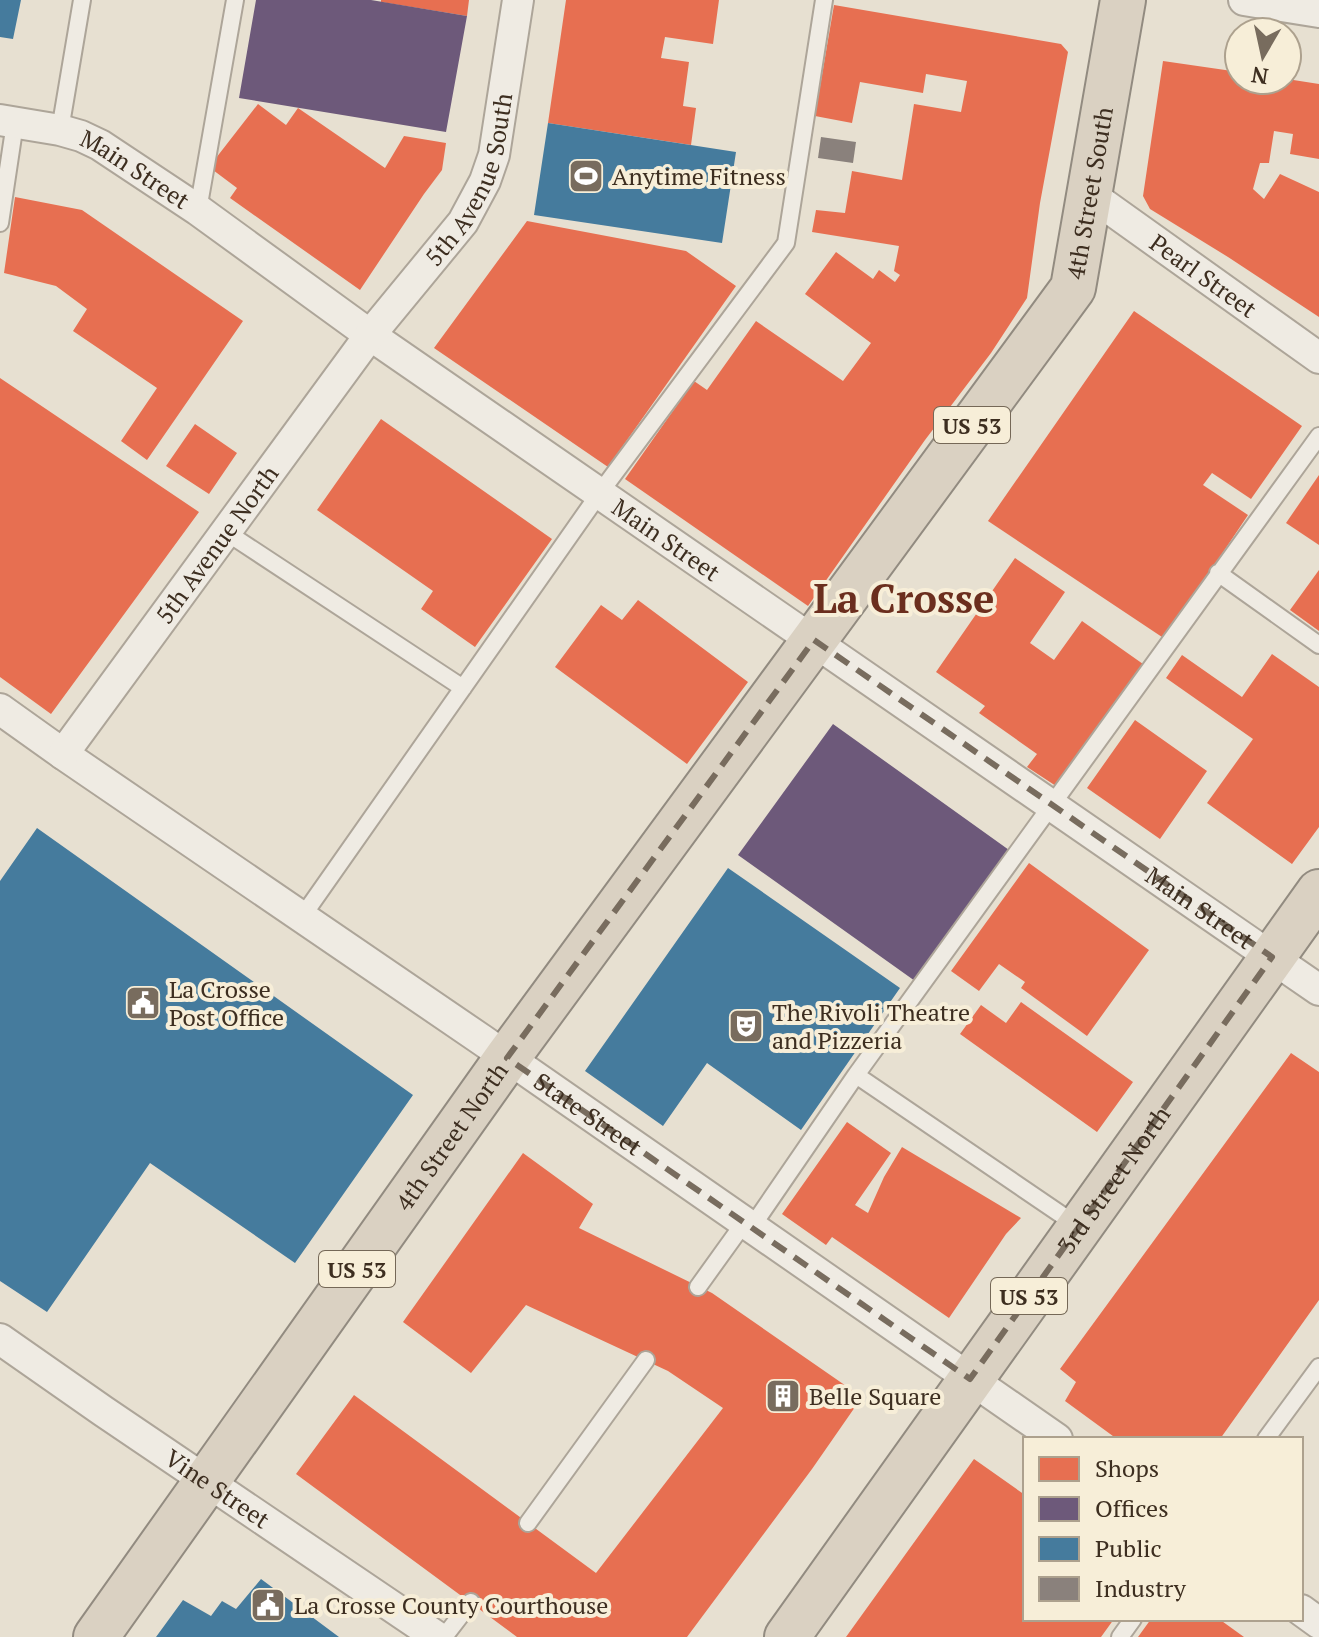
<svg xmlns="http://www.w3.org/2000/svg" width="1319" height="1637" viewBox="0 0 1319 1637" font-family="'PT Serif',serif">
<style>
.shops{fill:#e76f51}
.offices{fill:#6d597a}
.public{fill:#457b9d}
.industry{fill:#8a817c}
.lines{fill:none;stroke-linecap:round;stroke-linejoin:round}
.lane-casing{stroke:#ada599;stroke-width:20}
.street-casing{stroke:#ada599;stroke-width:34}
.highway-casing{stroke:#928b80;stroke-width:48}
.lane{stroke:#efebe3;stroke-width:16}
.street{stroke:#efebe3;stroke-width:30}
.highway{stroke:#dad1c2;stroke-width:44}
.marked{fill:none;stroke:#786c5e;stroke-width:6;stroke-dasharray:16 10;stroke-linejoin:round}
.labels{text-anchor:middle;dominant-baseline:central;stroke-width:8;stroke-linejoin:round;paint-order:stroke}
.shield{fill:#f7eed8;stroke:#756857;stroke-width:2}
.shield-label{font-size:22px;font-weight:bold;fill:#3d2e20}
.street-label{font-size:24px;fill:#3d2e20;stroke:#f7eed8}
.poi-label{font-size:24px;fill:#3d2e20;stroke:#f7eed8;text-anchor:start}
.town-label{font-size:40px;font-weight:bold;fill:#6b2e1e;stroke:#f7eed8}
</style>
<rect width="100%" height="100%" fill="#e7e0d1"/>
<!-- shops -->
<path class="shops" d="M381 0H469L467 16 381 2Z
M566 0H719L713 44 665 37 661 58 689 62 683 106 696 108 691 145 548 123Z
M834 5 1061 44 1068 52 1040 203 1027 298 991 353 925 440 808 606 625 479 694 381 707 390 756 321 843 381 871 343 805 294 836 252 873 279 879 270 895 282 900 275 894 271 899 246 812 232 816 210 845 213 852 171 902 180 914 104 961 112 967 81 926 74 923 93 860 82 852 123 815 116Z
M1163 61 1239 72V80L1287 79 1319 84V159L1290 154 1293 134 1274 131 1269 163H1260L1253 189 1264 199 1280 174 1319 192V317L1228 257 1150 209 1143 196Z
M258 104 286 125 298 108 385 168 404 136 446 143 442 170 424 194 360 290 230 198 237 188 209 167Z
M15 197 82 210 243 321 147 460 121 441 157 388 73 331 87 309 56 286 4 273Z
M527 221 686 251 736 286 608 467 434 348Z
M1134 311 1302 426 1251 499 1212 473 1203 485 1248 515 1165 639 988 521Z
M0 378 199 512 51 714 0 677Z
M381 419 552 539 475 647 421 609 433 591 317 510Z
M195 424 237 453 209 494 166 466Z
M1319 475V545L1286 523Z
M1015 558 1065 592 1030 643 1054 660 1082 621 1143 664 1056 786 1027 767 1037 754 979 713 985 706 936 672Z
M1319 570V631L1290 610Z
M638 600 748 682 687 764 555 667 601 605 622 620Z
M1272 654 1319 687V827L1292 864 1207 803 1253 739 1166 678 1182 655 1242 697Z
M1135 720 1207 771 1160 839 1087 788Z
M1029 863 1149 950 1087 1036 1021 988 1025 982 999 964 979 991 951 971Z
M1021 1002 1133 1082 1097 1132 960 1034 981 1005 1006 1023Z
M1291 1053 1319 1072V1300L1220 1439H1117L1065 1401 1076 1382 1060 1369Z
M847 1122 891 1153 855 1205 868 1213 884 1177 902 1147 1021 1218 1006 1234 949 1318 832 1237 826 1245 782 1214Z
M523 1153 593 1204 579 1228 712 1293 862 1397 812 1469 687 1637H517L296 1474 354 1395 596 1573 723 1408 668 1371 526 1305 471 1373 403 1322Z
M974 1459 1025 1495V1619H1114L1101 1637H846Z
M1151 1619H1219L1244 1637H1138Z"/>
<!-- offices -->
<path class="offices" d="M256 0H371L467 16 446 132 239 98Z
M833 724 1009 850 915 981 738 855Z"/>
<!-- public -->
<path class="public" d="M0 0H21L13 39 0 37Z
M548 123 736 152 722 243 534 215Z
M37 828 413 1095 295 1263 150 1163 47 1312 0 1281V881Z
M728 868 900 988 801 1130 707 1063 663 1126 585 1071Z
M261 1579 339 1637H156L183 1600 211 1616 222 1601 236 1609Z"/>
<!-- industry -->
<path class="industry" d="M821 137 856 142 853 163 818 158Z"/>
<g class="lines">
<!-- lane casing -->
<g class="lane-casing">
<path id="lane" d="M60 130 82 0
M198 210 235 0
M0 223 15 123
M226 532 463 688
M1218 573 1319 645
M302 917 599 494 786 243 824 0
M856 1075 1078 1226
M751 1228 856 1075 1319 436
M698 1287 744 1223
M1266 1439 1319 1367
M528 1523 646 1360
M444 1637 471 1602
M1120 1637 1133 1619"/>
</g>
<!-- street casing -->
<g class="street-casing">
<g id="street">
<path d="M1244 0 1319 12"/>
<path id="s1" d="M0 120 60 130 81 136 100 145 198 210 370 335 1319 990"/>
<path id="s2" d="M1088 193 1319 358"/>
<path id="s3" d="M0 709 63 754 482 1040 1057 1439"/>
<path id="s4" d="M63 754 370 335 463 222 485 181 494 155 518 0"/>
<path id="s5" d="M0 1339 103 1411 437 1637"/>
<path d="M1301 1610 1319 1623"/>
</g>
</g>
<!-- highway casing -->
<g class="highway-casing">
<g id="highway">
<path id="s6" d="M96 1637 507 1058 1073 288 1123 0"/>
<path id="s7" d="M787 1637 1319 892"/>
</g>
</g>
<!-- lane -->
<use href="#lane" class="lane"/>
<!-- street -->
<use href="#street" class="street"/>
<!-- highway -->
<use href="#highway" class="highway"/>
</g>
<!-- marked area -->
<path class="marked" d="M814 640 1272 957 970 1379 507 1058Z"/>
<!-- icons -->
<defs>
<g id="stadium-square" transform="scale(1.8)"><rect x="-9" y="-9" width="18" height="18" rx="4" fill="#786c5e" stroke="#f7eed8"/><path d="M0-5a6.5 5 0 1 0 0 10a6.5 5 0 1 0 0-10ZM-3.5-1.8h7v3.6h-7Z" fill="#fff"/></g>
<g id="civic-square" transform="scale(1.8)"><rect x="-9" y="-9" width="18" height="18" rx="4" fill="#786c5e" stroke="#f7eed8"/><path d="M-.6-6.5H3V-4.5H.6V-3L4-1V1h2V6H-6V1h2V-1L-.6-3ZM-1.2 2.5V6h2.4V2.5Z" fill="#fff"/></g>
<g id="theatre-square" transform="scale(1.8)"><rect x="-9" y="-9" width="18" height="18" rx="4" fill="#786c5e" stroke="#f7eed8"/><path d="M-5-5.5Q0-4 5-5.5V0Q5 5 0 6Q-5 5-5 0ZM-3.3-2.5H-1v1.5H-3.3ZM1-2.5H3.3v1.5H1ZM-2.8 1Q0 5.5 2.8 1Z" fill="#fff"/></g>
<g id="building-square" transform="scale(1.8)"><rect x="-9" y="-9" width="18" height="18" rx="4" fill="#786c5e" stroke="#f7eed8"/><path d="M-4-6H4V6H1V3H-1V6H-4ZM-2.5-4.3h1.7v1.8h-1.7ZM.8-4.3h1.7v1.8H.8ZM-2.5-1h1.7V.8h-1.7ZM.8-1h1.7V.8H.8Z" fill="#fff"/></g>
</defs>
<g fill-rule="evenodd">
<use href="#stadium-square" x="586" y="176"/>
<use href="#civic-square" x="143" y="1003"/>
<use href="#theatre-square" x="746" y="1026"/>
<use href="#building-square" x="783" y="1396"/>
<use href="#civic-square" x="268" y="1605"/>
</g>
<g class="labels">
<!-- shield labels -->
<g class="shield">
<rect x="934" y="407" width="76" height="36" rx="6"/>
<rect x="319" y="1251" width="76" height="36" rx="6"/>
<rect x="991" y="1278" width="76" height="36" rx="6"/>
</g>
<g class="shield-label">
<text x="972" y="425">US 53</text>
<text x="357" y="1269">US 53</text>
<text x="1029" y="1296">US 53</text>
</g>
<!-- street labels -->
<g class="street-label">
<text stroke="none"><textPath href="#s1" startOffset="146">Main Street</textPath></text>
<text stroke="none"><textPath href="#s4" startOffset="708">5th Avenue South</textPath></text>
<text stroke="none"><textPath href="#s6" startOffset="1762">4th Street South</textPath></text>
<text stroke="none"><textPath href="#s2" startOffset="142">Pearl Street</textPath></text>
<text stroke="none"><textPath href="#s1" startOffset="794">Main Street</textPath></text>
<text stroke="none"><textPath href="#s4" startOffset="260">5th Avenue North</textPath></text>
<text stroke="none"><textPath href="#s1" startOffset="1442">Main Street</textPath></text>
<text stroke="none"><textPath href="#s3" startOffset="714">State Street</textPath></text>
<text stroke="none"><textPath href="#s6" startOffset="614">4th Street North</textPath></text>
<text stroke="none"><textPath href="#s7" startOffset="562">3rd Street North</textPath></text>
<text stroke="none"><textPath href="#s5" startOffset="264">Vine Street</textPath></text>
</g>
<!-- poi labels -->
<g class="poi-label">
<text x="612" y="176">Anytime Fitness</text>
<text x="169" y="989">La Crosse<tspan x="169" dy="28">Post Office</tspan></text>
<text x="772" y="1012">The Rivoli Theatre<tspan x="772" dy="28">and Pizzeria</tspan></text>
<text x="809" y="1396">Belle Square</text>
<text x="294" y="1605">La Crosse County Courthouse</text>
</g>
<!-- town labels -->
<g class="town-label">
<text x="904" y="597">La Crosse</text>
</g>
</g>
<!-- legend -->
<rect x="1023" y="1437" width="280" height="184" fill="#f7eed8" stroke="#ada18e" stroke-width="2"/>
<rect x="1039" y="1457" width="40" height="24" fill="#e76f51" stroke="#ada18e" stroke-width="2"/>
<text x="1095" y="1477" font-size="24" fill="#3d2e20">Shops</text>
<rect x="1039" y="1497" width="40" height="24" fill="#6d597a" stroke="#ada18e" stroke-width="2"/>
<text x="1095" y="1517" font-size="24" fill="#3d2e20">Offices</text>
<rect x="1039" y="1537" width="40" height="24" fill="#457b9d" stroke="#ada18e" stroke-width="2"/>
<text x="1095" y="1557" font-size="24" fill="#3d2e20">Public</text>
<rect x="1039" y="1577" width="40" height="24" fill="#8a817c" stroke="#ada18e" stroke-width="2"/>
<text x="1095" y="1597" font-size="24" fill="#3d2e20">Industry</text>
<!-- north arrow -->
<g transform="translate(1263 56) rotate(189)"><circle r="38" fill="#f7eed8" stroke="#ada18e" stroke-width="2"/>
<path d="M0-6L14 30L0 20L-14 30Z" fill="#786c5e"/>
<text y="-12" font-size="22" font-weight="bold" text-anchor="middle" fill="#3d2e20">N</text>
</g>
</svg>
